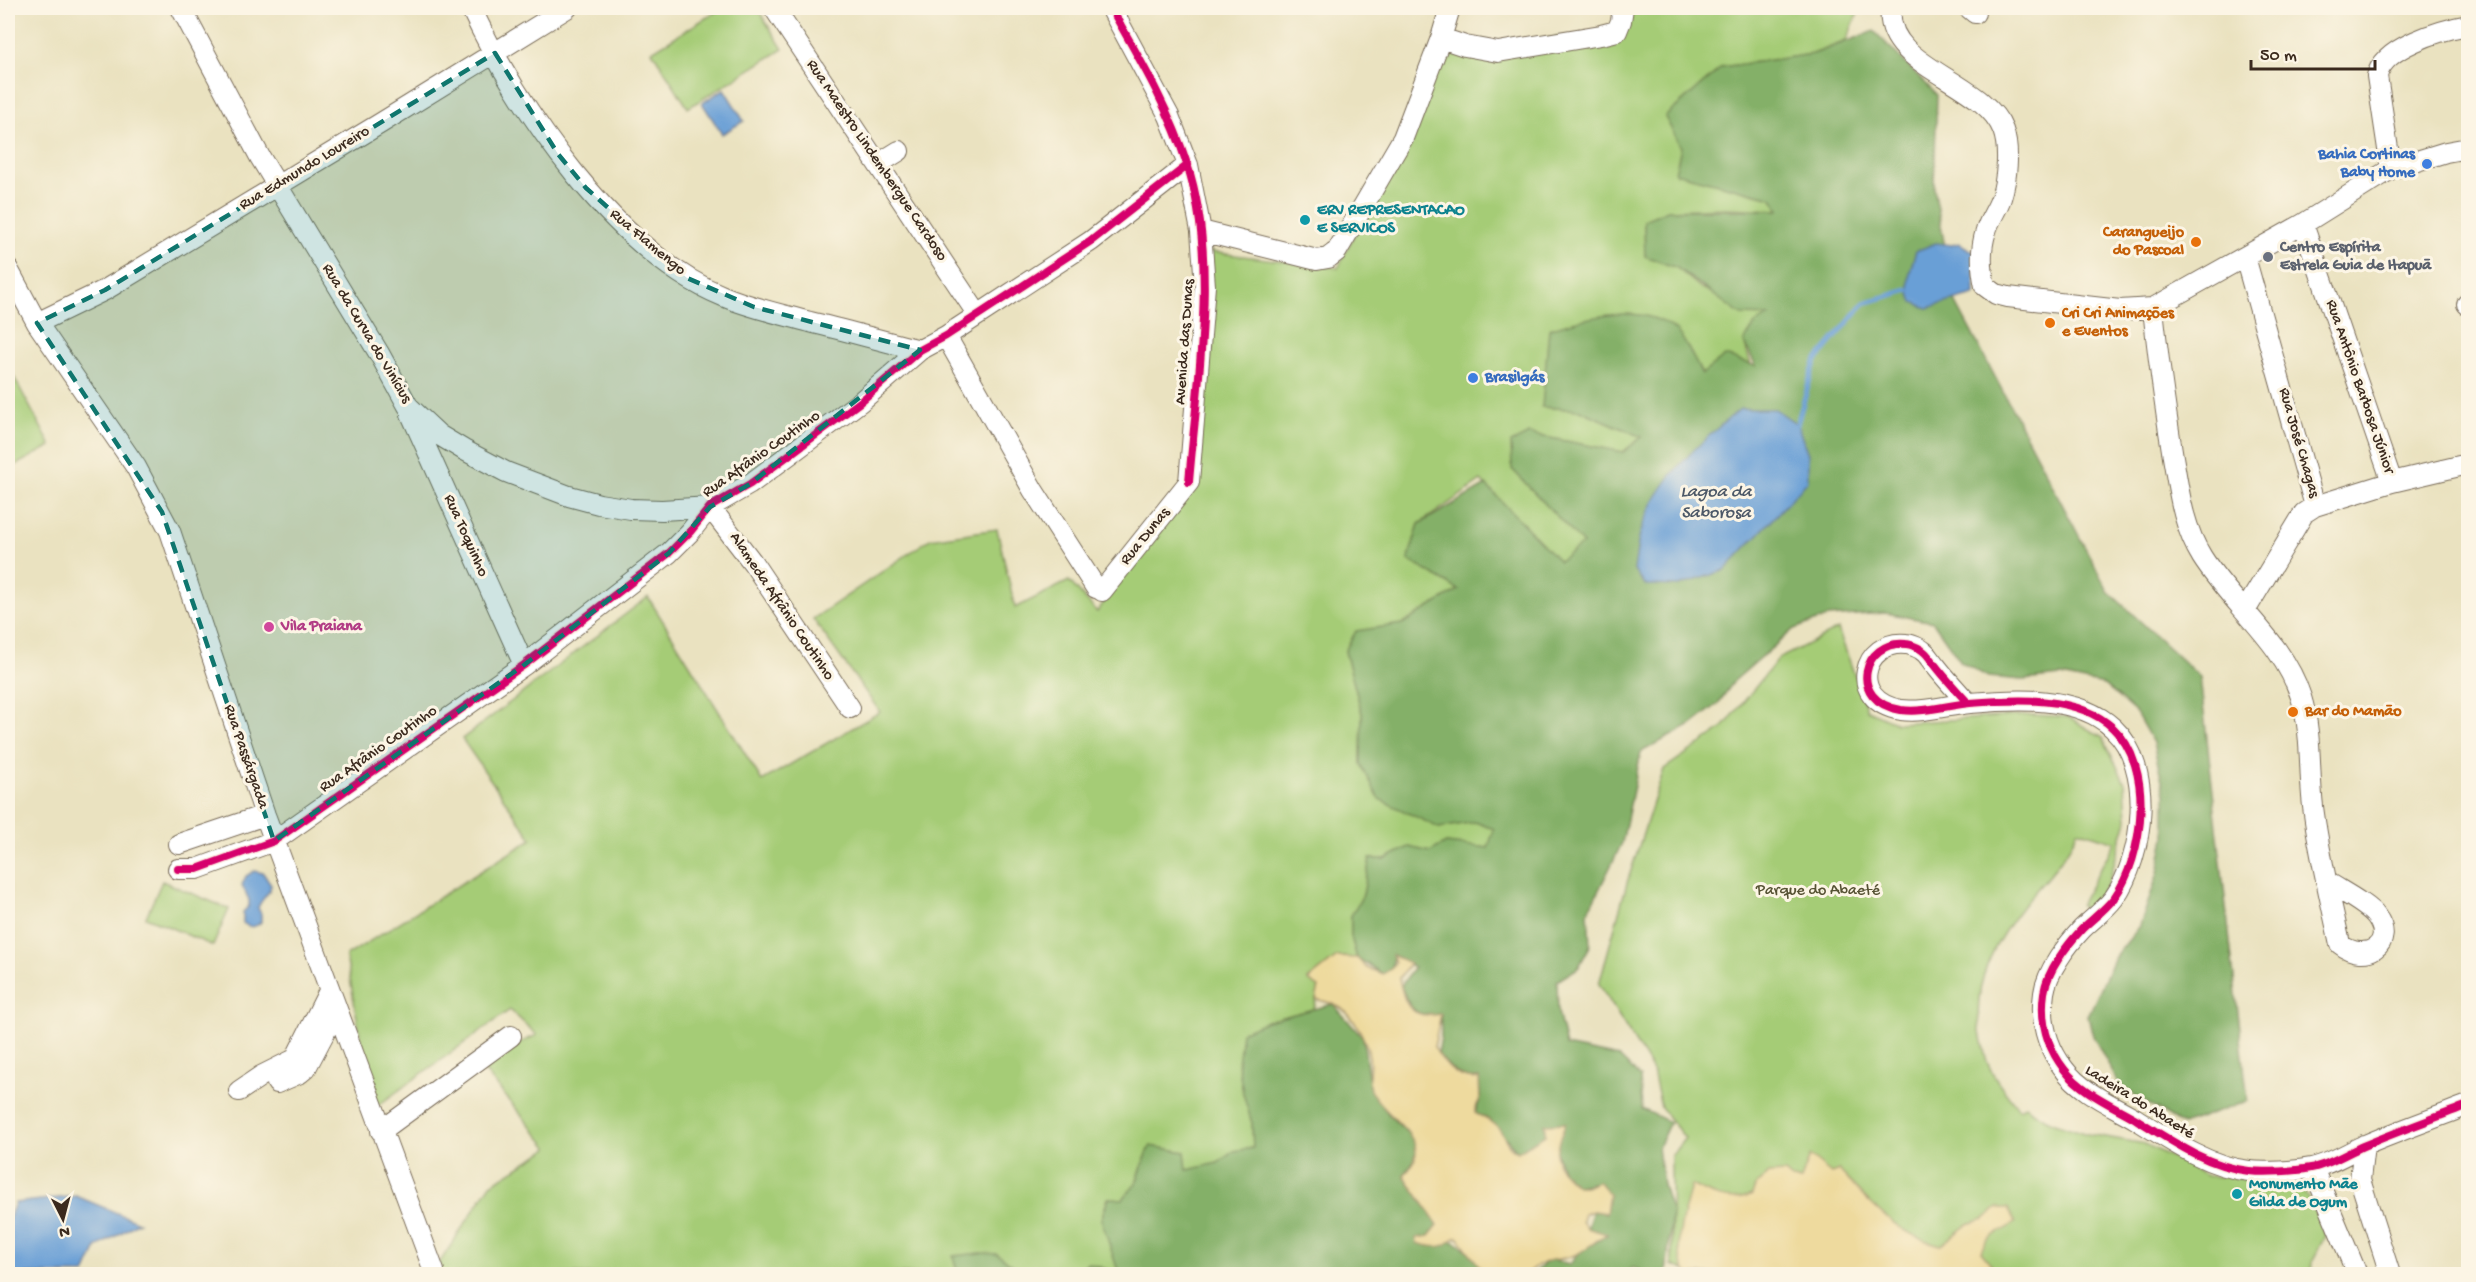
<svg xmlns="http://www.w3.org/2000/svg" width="2476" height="1282" viewBox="0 0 2476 1282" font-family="'Gochi Hand',sans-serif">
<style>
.green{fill:#a5cc76;stroke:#707b4a;stroke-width:1.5}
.forest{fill:#84b067;stroke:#606d42;stroke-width:1.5}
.sand{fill:#eeda9e;stroke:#94825e;stroke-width:1.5}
.water{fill:#699fd6;stroke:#52647a;stroke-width:1.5}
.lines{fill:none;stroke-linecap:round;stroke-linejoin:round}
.stream{stroke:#699fd6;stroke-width:5}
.minor-casing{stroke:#786a57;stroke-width:22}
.minor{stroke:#fff;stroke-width:20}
.cycleway-casing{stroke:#fcf5e5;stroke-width:11}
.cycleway{stroke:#d6006c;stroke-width:8}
.marked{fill:#0f766e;fill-opacity:0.2;stroke:#0f766e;stroke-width:4.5;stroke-dasharray:12 8;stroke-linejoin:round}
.shop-dot{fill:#3f7fe0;stroke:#fcf5e5;stroke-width:2}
.culture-dot{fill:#0f9aa8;stroke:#fcf5e5;stroke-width:2}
.food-dot{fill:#e8710a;stroke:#fcf5e5;stroke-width:2}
.worship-dot{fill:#6b7280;stroke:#fcf5e5;stroke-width:2}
.hotel-dot{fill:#d1479c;stroke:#fcf5e5;stroke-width:2}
.labels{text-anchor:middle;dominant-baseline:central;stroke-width:6;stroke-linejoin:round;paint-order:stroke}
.shop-label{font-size:16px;font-weight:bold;fill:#366cbe;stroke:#fcf5e5;text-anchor:end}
.street-label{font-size:16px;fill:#3b2a1e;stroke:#fcf5e5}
.culture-label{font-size:16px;font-weight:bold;fill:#0d838f;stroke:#fcf5e5;text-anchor:start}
.food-label{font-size:16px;font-weight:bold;fill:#c56008;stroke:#fcf5e5;text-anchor:start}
.worship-label{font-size:16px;font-weight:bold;fill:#5b616d;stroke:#fcf5e5;text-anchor:start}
.hotel-label{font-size:16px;font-weight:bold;fill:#b23c85;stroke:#fcf5e5;text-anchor:start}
.park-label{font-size:16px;fill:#565234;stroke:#fcf5e5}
.water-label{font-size:18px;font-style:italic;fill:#4d5968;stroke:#fcf5e5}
</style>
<rect width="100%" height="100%" fill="#fcf5e5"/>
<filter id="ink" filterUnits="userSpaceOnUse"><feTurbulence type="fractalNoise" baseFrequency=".0167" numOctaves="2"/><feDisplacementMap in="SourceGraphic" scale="12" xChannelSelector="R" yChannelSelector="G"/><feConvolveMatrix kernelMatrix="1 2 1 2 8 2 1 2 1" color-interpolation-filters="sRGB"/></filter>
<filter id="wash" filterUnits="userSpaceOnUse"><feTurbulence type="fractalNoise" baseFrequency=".008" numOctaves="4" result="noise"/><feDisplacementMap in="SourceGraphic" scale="24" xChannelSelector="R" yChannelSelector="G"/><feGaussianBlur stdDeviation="1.35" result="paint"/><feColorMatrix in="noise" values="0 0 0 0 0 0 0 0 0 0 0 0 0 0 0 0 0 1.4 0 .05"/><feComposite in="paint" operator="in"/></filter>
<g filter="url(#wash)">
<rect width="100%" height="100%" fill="#eae2c0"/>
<!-- green -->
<path class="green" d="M722 8H757L783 49 688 108 652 51Z
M1629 8H1860L1846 41 1813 54 1722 67 1665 117 1681 147 1676 173 1772 198 1779 210 1727 208 1668 210 1644 220 1645 256 1677 268 1701 288 1770 316 1744 342 1751 365 1725 356 1702 374 1676 331 1542 407 1580 410 1642 437 1623 452 1529 434 1512 469 1584 544 1559 561 1481 481 1419 524 1408 560 1459 590 1402 624 1356 632 1345 651 1362 713 1361 764 1439 828 1475 822 1495 829 1489 848 1446 843 1430 852 1409 847 1385 859H1370L1363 895 1351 916V937L1357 958 1337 957 1308 980 1319 987 1314 1009 1267 1021 1243 1093 1252 1123 1253 1148 1234 1151 1218 1163 1187 1171 1185 1152 1150 1146 1136 1183 1123 1199 1108 1198 1101 1219 1120 1274 1088 1263 1073 1274H1025L1023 1271 954 1256 958 1274 932 1272V1274H435L434 1271 491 1184 549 1148 477 1062 537 1035 510 1010 373 1109 346 956 532 839 462 739 648 597 762 781 880 712 813 619 930 539 997 529 1015 608 1069 581 1097 612 1189 482 1203 251 1338 268 1445 49 1617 31Z
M8 366 51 446 14 466 8 454Z
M1838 629 1867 710 1897 723 2033 715 2068 717 2103 738 2125 783 2127 820 2108 884 2088 911 2080 905 2115 842 2078 830C2067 857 2049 875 2030 897 1995 940 1968 984 1982 1042 1984 1049 1985 1057 1988 1064 1995 1080 2008 1095 2019 1109L2025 1106 2051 1122 2088 1134 2145 1144 2207 1176 2288 1179C2309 1189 2316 1215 2325 1236L2313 1260 2312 1274H1694L1672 1265 1671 1156 1685 1138 1661 1108 1653 1071 1599 984 1627 883 1664 769 1722 729 1778 659Z
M162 881 229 909 213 946 146 917Z"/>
<!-- forest -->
<path class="forest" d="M1874 31 1937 95 1934 188 1955 301 2108 591 2200 677 2248 1101 2182 1125 2120 1086 2093 1036 2088 1016 2115 957 2140 926 2158 873 2165 837V793L2153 743 2136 713 2104 685 2061 676 2023 680 1988 677 1961 662 1933 622 1885 613 1828 617 1794 629 1734 681 1718 704 1691 725 1641 752 1622 843 1588 912 1590 946 1578 968 1557 981 1558 1012 1566 1046 1619 1057 1640 1077 1642 1109 1670 1122 1658 1147 1663 1185 1672 1213 1666 1274H1653L1633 1268 1621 1274H1534L1549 1259 1570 1264 1580 1252 1607 1235 1587 1228 1593 1211 1606 1213 1609 1194 1598 1182 1577 1186 1564 1175 1555 1149 1565 1123 1545 1124V1135L1518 1152 1490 1120 1475 1113 1480 1100 1479 1078C1460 1081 1449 1067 1438 1054L1441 1037V1014C1414 1018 1410 1009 1401 986L1414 967 1393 955 1392 968 1383 974 1357 958 1351 937V916L1363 895 1370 859H1385L1409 847 1430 852 1446 843 1488 848 1494 829 1475 822 1439 828 1379 799 1361 764 1362 713 1345 651 1356 631 1402 624 1459 590 1408 560 1419 524 1486 485 1559 561 1583 544 1512 469 1511 443 1529 434 1623 452 1642 437 1580 410 1542 407 1549 329C1587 317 1642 302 1675 330 1685 338 1695 362 1702 374L1725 356 1756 366 1744 342 1755 324 1769 316 1741 315 1677 268 1645 256 1644 220 1668 210H1779L1772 198 1675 173 1681 147 1665 117 1722 67 1813 54Z
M1333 1004 1363 1038 1370 1090 1391 1117 1413 1138 1418 1155 1404 1175 1438 1225 1429 1236C1461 1240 1469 1248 1485 1274H1073L1088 1263 1119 1274 1101 1219 1109 1198 1123 1199 1136 1183 1150 1146 1185 1152 1187 1170 1218 1163 1234 1151 1253 1148 1252 1123 1243 1093 1238 1064 1242 1032 1267 1021Z
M981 1253 997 1254 1025 1274H958L953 1256Z"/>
<!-- sand -->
<path class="sand" d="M1392 955 1410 963 1399 978C1405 1006 1410 1019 1441 1014L1434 1047C1444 1064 1457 1082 1479 1078L1480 1100 1475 1108V1113C1484 1118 1494 1121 1500 1130 1507 1140 1507 1147 1518 1152L1545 1135V1124L1566 1123C1553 1154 1550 1163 1577 1186H1588L1598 1181 1609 1194 1606 1213 1593 1211 1584 1214 1582 1221 1587 1228 1607 1234C1597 1240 1589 1247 1579 1253 1556 1265 1550 1253 1527 1274H1498L1495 1272 1485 1274 1458 1237C1452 1238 1450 1243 1445 1245 1437 1249 1426 1245 1417 1243L1416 1238 1429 1236 1438 1225 1404 1175C1435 1145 1398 1126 1378 1101 1376 1098 1371 1093 1370 1090 1367 1080 1371 1067 1369 1057 1367 1042 1357 1023 1346 1012 1338 1004 1326 1002 1316 999L1319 987 1308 980 1337 957 1357 958 1367 968 1383 974 1392 968 1395 962Z
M1810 1156 1831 1173 1839 1170C1869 1202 1896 1235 1941 1245L1968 1224 1984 1219 1997 1208H2008L2015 1223C2002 1232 1985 1236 1981 1252L1991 1264 1986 1274H1688C1668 1252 1686 1210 1691 1185 1711 1195 1730 1204 1752 1195L1755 1187 1768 1174 1785 1173 1792 1179 1801 1180Z"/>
<!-- water -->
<path class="water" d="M724 89 744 121 722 134 702 103Z
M1936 243 1952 245 1959 243 1974 252 1975 295 1927 308 1913 302C1905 283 1910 270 1916 251Z
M1740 409H1775L1797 424 1808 454V481L1725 570 1679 586 1645 585 1634 570C1636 558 1637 545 1640 534 1656 480 1698 444 1740 409Z
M254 871 263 873 271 885C270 895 261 898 258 908L261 914V922C255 928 250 928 243 923V912L249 906V900L242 885 246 876Z
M76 1196 139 1222 97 1247 85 1274H8V1221L15 1203Z"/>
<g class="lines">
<!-- stream -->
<path class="stream" d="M1797 424 1815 362 1864 303 1908 290"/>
</g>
</g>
<g filter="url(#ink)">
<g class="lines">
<!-- minor casing -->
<g class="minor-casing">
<path id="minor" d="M181 8 260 157 380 355 408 406 439 435 464 450 506 472 569 496 599 504 631 509 662 510 710 507
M471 8C518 109 617 253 723 296 751 308 781 314 810 322 847 331 883 341 920 350
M774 8 978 315
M1891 8C1883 67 1984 80 2003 130 2010 149 2007 179 2001 198 1997 210 1989 220 1986 231 1980 249 1981 268 1985 286L1996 294 2008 297 2120 310 2153 308 2303 224 2391 169 2446 152 2468 148
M1969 8 1975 13
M1441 38 1465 46 1498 52 1601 35 1617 31 1621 21 1623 8
M878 164 899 151
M2391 169 2377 76C2383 47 2441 30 2468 25
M2303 224 2392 482
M1201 231 1317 260 1328 258 1337 251 1403 138 1441 38 1450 8
M2245 257 2315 506
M8 269 37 323 136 467 170 531 265 815 434 1271
M2467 304H2468
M2153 308C2158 358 2165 407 2173 457 2179 491 2183 527 2202 557 2233 606 2283 641 2301 697 2313 735 2308 775 2314 814 2320 858 2331 901 2340 944 2365 964 2397 944 2376 916 2367 904 2339 890 2326 881
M37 323 105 290 381 123 567 8
M946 336 1033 490 1096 588
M411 414 524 665
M710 507 753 563 850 708
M1102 591 1189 482 1205 286 1201 231 1188 165 1169 116 1111 8
M2245 611 2304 513 2315 506 2392 482 2468 464
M1968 703C1957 691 1945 678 1935 665 1931 661 1928 654 1923 651 1920 648 1910 644 1906 644 1863 639 1846 701 1901 710 1923 713 1948 705 1970 703 2016 699 2078 695 2113 728 2155 767 2144 856 2114 898 2105 910 2092 919 2082 929 2067 945 2047 971 2044 993 2040 1021 2047 1047 2064 1069 2081 1092 2112 1105 2136 1119 2155 1131 2175 1144 2195 1154 2211 1162 2231 1169 2249 1171 2265 1173 2295 1171 2311 1168 2329 1165 2347 1153 2363 1146 2398 1131 2433 1119 2468 1105
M179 844 265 815
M178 869H197L274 841 524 665 669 553 690 532 710 507 750 484 860 402 920 350 946 336 1091 241 1188 165
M277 1083 300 1073 306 1068 336 1011
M239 1091 261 1076 295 1059 329 991
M381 1131 511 1036
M2364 1145 2360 1180 2390 1274
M2313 1168 2357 1274"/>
</g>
<!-- minor -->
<use href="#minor" class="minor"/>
<!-- cycleway casing -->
<g class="cycleway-casing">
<path id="cycleway" d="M1111 8C1139 58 1169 108 1187 164 1219 260 1197 382 1189 482
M1968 703C1957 691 1945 678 1935 665 1931 661 1928 654 1923 651 1920 648 1910 644 1906 644 1863 639 1846 701 1901 710 1923 713 1948 705 1970 703 2016 699 2078 695 2113 728 2155 767 2144 856 2114 898 2105 910 2092 919 2082 929 2067 945 2047 971 2044 993 2040 1021 2047 1047 2064 1069 2081 1092 2112 1105 2136 1119 2155 1131 2175 1144 2195 1154 2211 1162 2231 1169 2249 1171 2265 1173 2295 1171 2311 1168 2329 1165 2347 1153 2363 1146 2398 1131 2433 1119 2468 1105
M178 869H197L274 841 524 665 669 553 690 532 710 507 750 484 860 402 920 350 946 336 1091 241 1188 165"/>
</g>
<!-- cycleway -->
<use href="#cycleway" class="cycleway"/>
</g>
</g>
<!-- marked area -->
<path class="marked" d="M495 53 558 154 586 188 687 278 754 307 920 350 750 484 710 507 669 553 524 665 274 841 162 512 37 323 105 290Z"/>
<!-- markers -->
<g class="shop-dot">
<circle cx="2427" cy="164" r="6"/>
<circle cx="1473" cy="378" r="6"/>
</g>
<g class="culture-dot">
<circle cx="1305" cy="220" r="6"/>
<circle cx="2237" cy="1194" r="6"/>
</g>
<g class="food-dot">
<circle cx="2196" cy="242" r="6"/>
<circle cx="2050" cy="323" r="6"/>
<circle cx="2293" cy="712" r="6"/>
</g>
<circle class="worship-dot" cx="2268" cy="257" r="6"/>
<circle class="hotel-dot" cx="269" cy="627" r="6"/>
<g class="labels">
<!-- shop labels -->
<g class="shop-label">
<text x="2415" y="155">Bahia Cortinas<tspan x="2415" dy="18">Baby Home</tspan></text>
<text x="1485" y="378" text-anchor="start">Brasilgás</text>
</g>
<!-- street labels -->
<g class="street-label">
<text transform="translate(876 161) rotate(56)">Rua Maestro Lindembergue Cardoso</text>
<text transform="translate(305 169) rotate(-31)">Rua Edmundo Loureiro</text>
<text transform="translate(647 243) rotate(40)">Rua Flamengo</text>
<text transform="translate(366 334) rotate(59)">Rua da Curva do Vinícius</text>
<text transform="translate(1186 342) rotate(-86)">Avenida das Dunas</text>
<text transform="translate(2359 387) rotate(71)">Rua Antônio Barbosa Júnior</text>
<text transform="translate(2298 443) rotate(74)">Rua José Chagas</text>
<text transform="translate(762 455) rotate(-35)">Rua Afrânio Coutinho</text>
<text transform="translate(465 536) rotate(66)">Rua Toquinho</text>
<text transform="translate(1146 537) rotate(-51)">Rua Dunas</text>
<text transform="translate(781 607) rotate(56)">Alameda Afrânio Coutinho</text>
<text transform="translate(379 750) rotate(-35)">Rua Afrânio Coutinho</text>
<text transform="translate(245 757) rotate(71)">Rua Passárgada</text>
<text transform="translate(2139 1103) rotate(32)">Ladeira do Abaeté</text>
</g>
<!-- culture labels -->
<g class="culture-label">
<text x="1317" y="211">ERV REPRESENTACAO<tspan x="1317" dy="18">E SERVICOS</tspan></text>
<text x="2249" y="1185">Monumento Mãe<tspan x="2249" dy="18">Gilda de Ogum</tspan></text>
</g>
<!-- food labels -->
<g class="food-label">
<text x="2184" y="233" text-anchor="end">Carangueijo<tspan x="2184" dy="18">do Pascoal</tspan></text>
<text x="2062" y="314">Cri Cri Animações<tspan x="2062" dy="18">e Eventos</tspan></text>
<text x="2305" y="712">Bar do Mamão</text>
</g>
<!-- worship labels -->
<g class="worship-label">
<text x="2280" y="248">Centro Espírita<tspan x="2280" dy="18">Estrela Guia de Itapuã</tspan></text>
</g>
<!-- hotel labels -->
<g class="hotel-label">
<text x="281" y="627">Vila Praiana</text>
</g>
<!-- park labels -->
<g class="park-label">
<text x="1818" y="891">Parque do Abaeté</text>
</g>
<!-- water labels -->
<g class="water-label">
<text x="1716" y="492">Lagoa da<tspan x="1716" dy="21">Saborosa</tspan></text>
</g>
</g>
<!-- margin -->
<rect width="2476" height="1282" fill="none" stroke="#fcf5e5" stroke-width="30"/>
<!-- north arrow -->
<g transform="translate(63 1219) rotate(174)" stroke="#fcf5e5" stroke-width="4.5" paint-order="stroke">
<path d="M0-4.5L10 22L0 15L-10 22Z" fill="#3b2a1e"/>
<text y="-9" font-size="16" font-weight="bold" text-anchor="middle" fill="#3b2a1e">N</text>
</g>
<!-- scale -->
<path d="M2251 60v9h124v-9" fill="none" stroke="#3b2a1e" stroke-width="3"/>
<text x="2260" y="60" font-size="18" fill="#3b2a1e" stroke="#fcf5e5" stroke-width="4.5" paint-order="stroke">50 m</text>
</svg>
